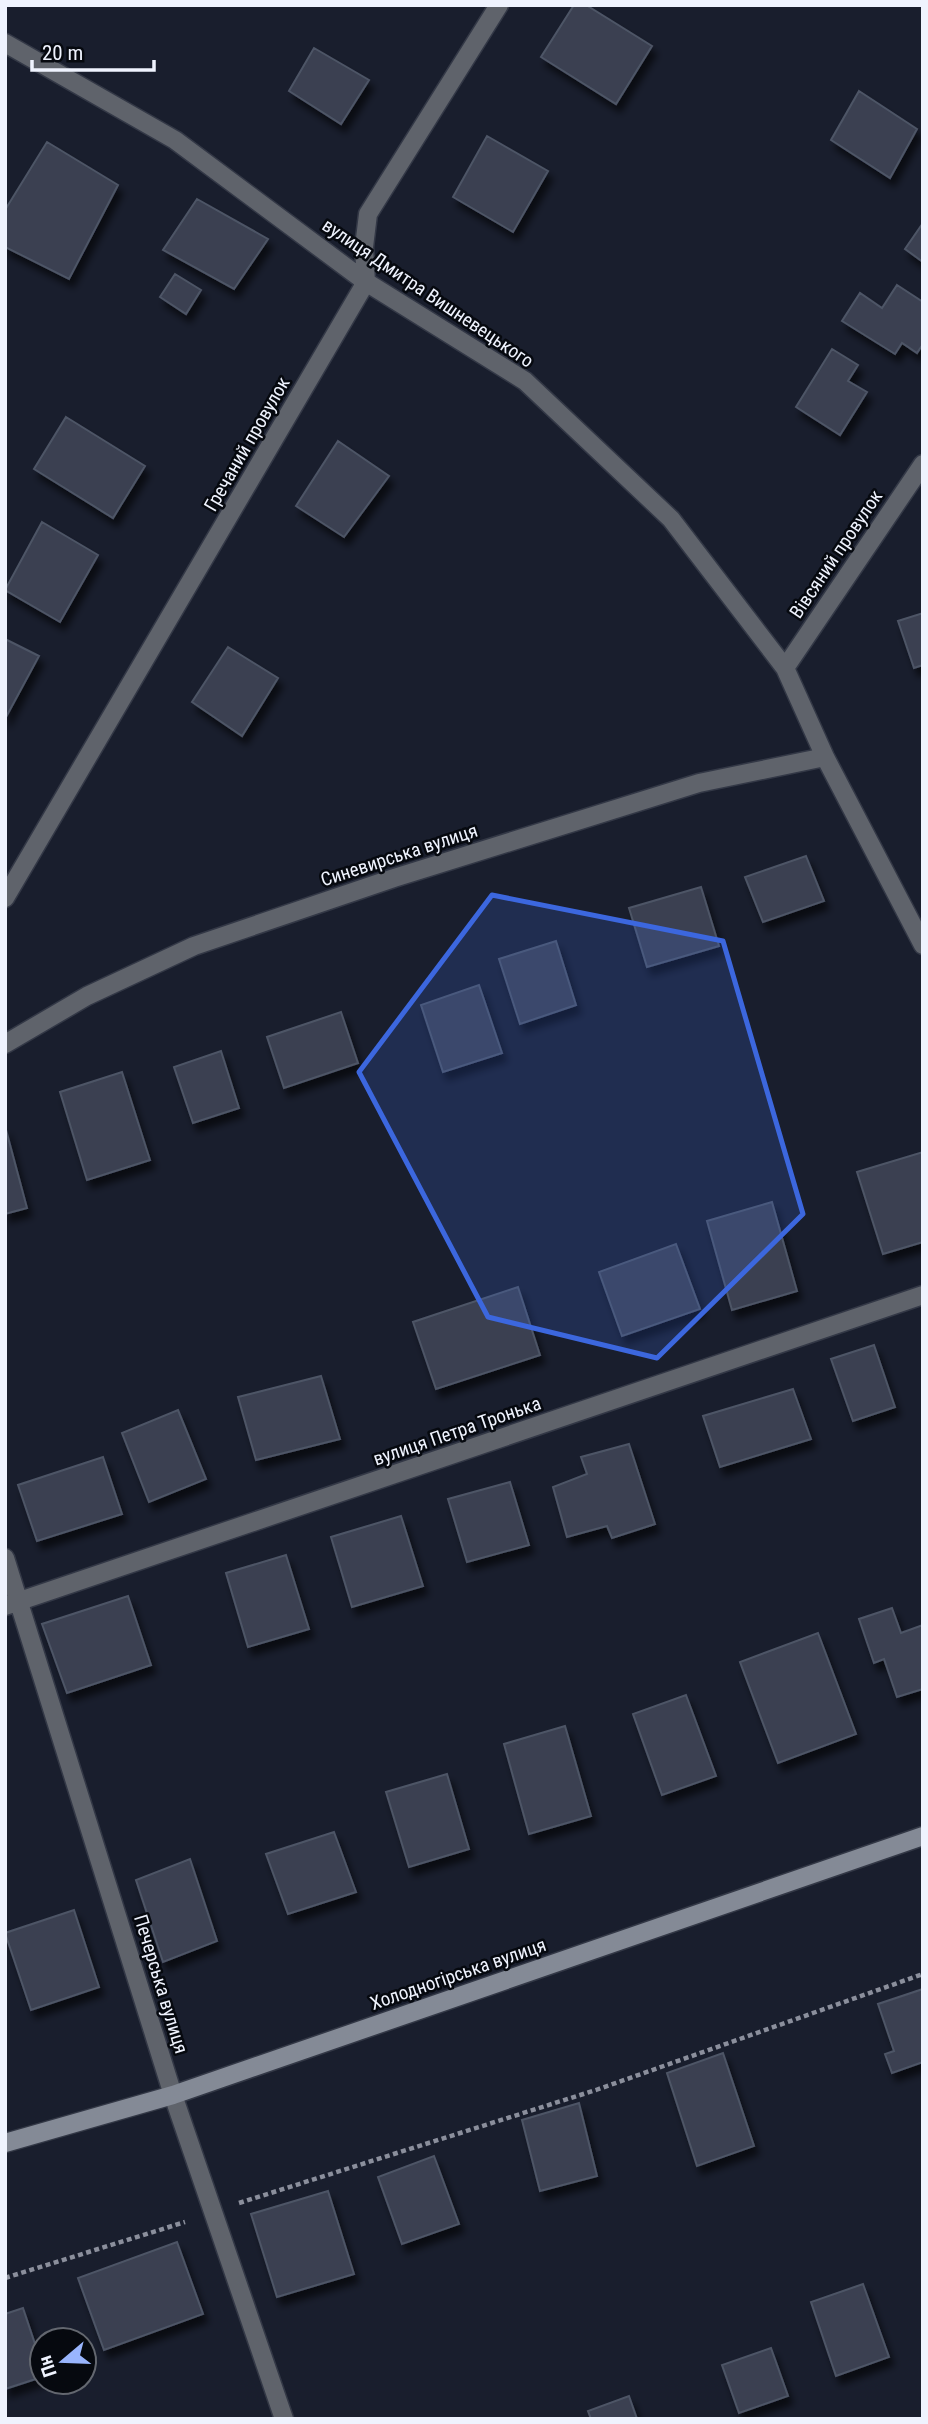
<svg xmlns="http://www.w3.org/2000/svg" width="928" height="2424" viewBox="0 0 928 2424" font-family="'Roboto Condensed',sans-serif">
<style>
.building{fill:#3a4151;stroke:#4e5566;stroke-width:2;filter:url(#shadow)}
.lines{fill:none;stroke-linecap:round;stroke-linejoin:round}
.street-casing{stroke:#333846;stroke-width:21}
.secondary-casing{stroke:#333846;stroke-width:21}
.path{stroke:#8b8f9c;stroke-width:4.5;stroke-dasharray:5 3.5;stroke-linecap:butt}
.street{stroke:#5f636b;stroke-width:18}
.secondary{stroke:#848a96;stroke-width:18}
.marked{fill:#3c67de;fill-opacity:0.2;stroke:#3c67de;stroke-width:5;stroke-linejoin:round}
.labels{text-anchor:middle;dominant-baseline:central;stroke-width:5;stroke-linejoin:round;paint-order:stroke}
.street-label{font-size:19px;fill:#eff3fe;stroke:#06090f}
</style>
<defs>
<filter id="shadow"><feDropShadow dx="4.5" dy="8" stdDeviation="3.5" flood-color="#0009"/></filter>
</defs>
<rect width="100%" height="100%" fill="#191e2d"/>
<!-- building -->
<path class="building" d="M574 5H586L652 46 616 104 541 57Z
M314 48 369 80 341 124 289 91Z
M859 91 917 129 890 178 831 140Z
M487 136 548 171 513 232 453 197Z
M47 142 118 185 69 279 5 247V210Z
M197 199 268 239 234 289 163 250Z
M923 223V262L905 249Z
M175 274 201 290 186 314 160 297Z
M897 285 923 302V344L917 353 902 343 895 354 842 321 860 293 882 308Z
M832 349 858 365 848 381 867 392 840 435 796 407Z
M66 417 145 466 113 518 34 469Z
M338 441 389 476 344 537 296 506Z
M42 522 98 555 60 622 5 590Z
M923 613V665L914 668 898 621Z
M5 639 39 656 5 719Z
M228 647 278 678 242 736 192 702Z
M806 856 824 901 763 922 745 877Z
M701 887 719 946 647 967 629 908Z
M556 941 576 1005 520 1024 499 959Z
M479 985 502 1053 443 1072 421 1005Z
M341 1012 358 1063 284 1088 267 1037Z
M221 1051 239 1108 193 1123 174 1067Z
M122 1072 150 1160 87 1180 60 1092Z
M5 1126 27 1208 5 1214Z
M923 1152V1242L883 1254 857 1172Z
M772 1202 797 1291 732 1310 707 1221Z
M676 1244 700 1309 622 1336 599 1272Z
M518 1287 540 1355 436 1389 413 1322Z
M874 1345 895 1407 853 1421 831 1359Z
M321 1376 340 1439 256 1460 238 1397Z
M793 1389 811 1439 720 1467 703 1416Z
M178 1410 206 1479 149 1502 122 1433Z
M629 1444 655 1524 612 1538 607 1526 567 1537 553 1487 587 1474 581 1457Z
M103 1457 122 1514 37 1541 18 1485Z
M510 1482 529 1545 467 1562 448 1499Z
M401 1516 423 1586 352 1607 331 1537Z
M286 1555 309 1629 248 1647 226 1573Z
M128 1596 151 1665 67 1693 42 1624Z
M892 1608 901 1633 923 1625V1689L897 1697 884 1659 874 1663 859 1619Z
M818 1633 856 1734 778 1763 740 1662Z
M686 1695 716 1776 662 1795 633 1714Z
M565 1726 591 1816 529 1834 504 1744Z
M447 1774 469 1849 409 1867 386 1792Z
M334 1832 356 1892 288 1914 266 1854Z
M190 1859 217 1941 163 1962 136 1880Z
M74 1910 99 1987 31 2010 5 1933Z
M923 1989V2062L892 2073 885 2054 894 2051 878 2004Z
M723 2053 754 2146 697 2166 667 2073Z
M579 2103 597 2176 540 2191 522 2120Z
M434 2156 459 2224 402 2244 378 2177Z
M328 2191 354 2274 277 2297 251 2214Z
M177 2242 203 2314 104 2350 78 2278Z
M863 2284 889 2357 836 2376 811 2302Z
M23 2308 42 2365V2377L5 2389V2314Z
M771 2348 788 2396 739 2413 722 2365Z
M629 2396 637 2419H591L588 2411Z"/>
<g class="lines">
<!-- street casing -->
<g class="street-casing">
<path id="street" d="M5 43 175 140 366 282 525 381 671 519 785 668 825 757 923 945
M785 668 923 464
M5 898 366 282 364 247 368 214 499 5
M5 1044 87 996 194 946 394 878 699 783 825 757
M5 1558 173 2095 284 2419
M5 1606 923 1295"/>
</g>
<!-- secondary casing -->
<g class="secondary-casing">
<path id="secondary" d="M5 2143 173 2095 923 1836"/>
</g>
<!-- path -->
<path class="path" d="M239 2203 596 2090 923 1974
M5 2278 185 2222"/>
<!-- street -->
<use href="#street" class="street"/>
<!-- secondary -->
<use href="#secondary" class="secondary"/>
</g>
<!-- marked area -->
<path class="marked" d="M492 895 723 941 803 1214 657 1358 488 1317 359 1072Z"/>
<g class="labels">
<!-- street labels -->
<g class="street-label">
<text transform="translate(428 293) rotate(34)">вулиця Дмитра Вишневецького</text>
<text transform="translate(247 444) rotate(-60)">Гречаний провулок</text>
<text transform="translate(836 554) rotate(-56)">Вівсяний провулок</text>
<text transform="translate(399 855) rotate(-18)">Синевирська вулиця</text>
<text transform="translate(457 1431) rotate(-19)">вулиця Петра Тронька</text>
<text transform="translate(458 1974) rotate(-19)">Холодногірська вулиця</text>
<text transform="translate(161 1984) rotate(73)">Печерська вулиця</text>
</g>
</g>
<!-- border -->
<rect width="928" height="2424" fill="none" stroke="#eff3fe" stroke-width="14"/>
<!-- north arrow -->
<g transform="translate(63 2361) rotate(251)"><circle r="33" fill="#06090f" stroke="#63676f" stroke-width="2"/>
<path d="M0-5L12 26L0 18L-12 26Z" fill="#99b5fd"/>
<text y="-10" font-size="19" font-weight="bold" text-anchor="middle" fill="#eff3fe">Пн</text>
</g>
<!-- scale -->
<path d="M32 60v10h122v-10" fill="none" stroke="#eff3fe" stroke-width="3.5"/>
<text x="42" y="60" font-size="21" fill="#eff3fe" stroke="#06090f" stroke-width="5" paint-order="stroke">20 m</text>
</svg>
